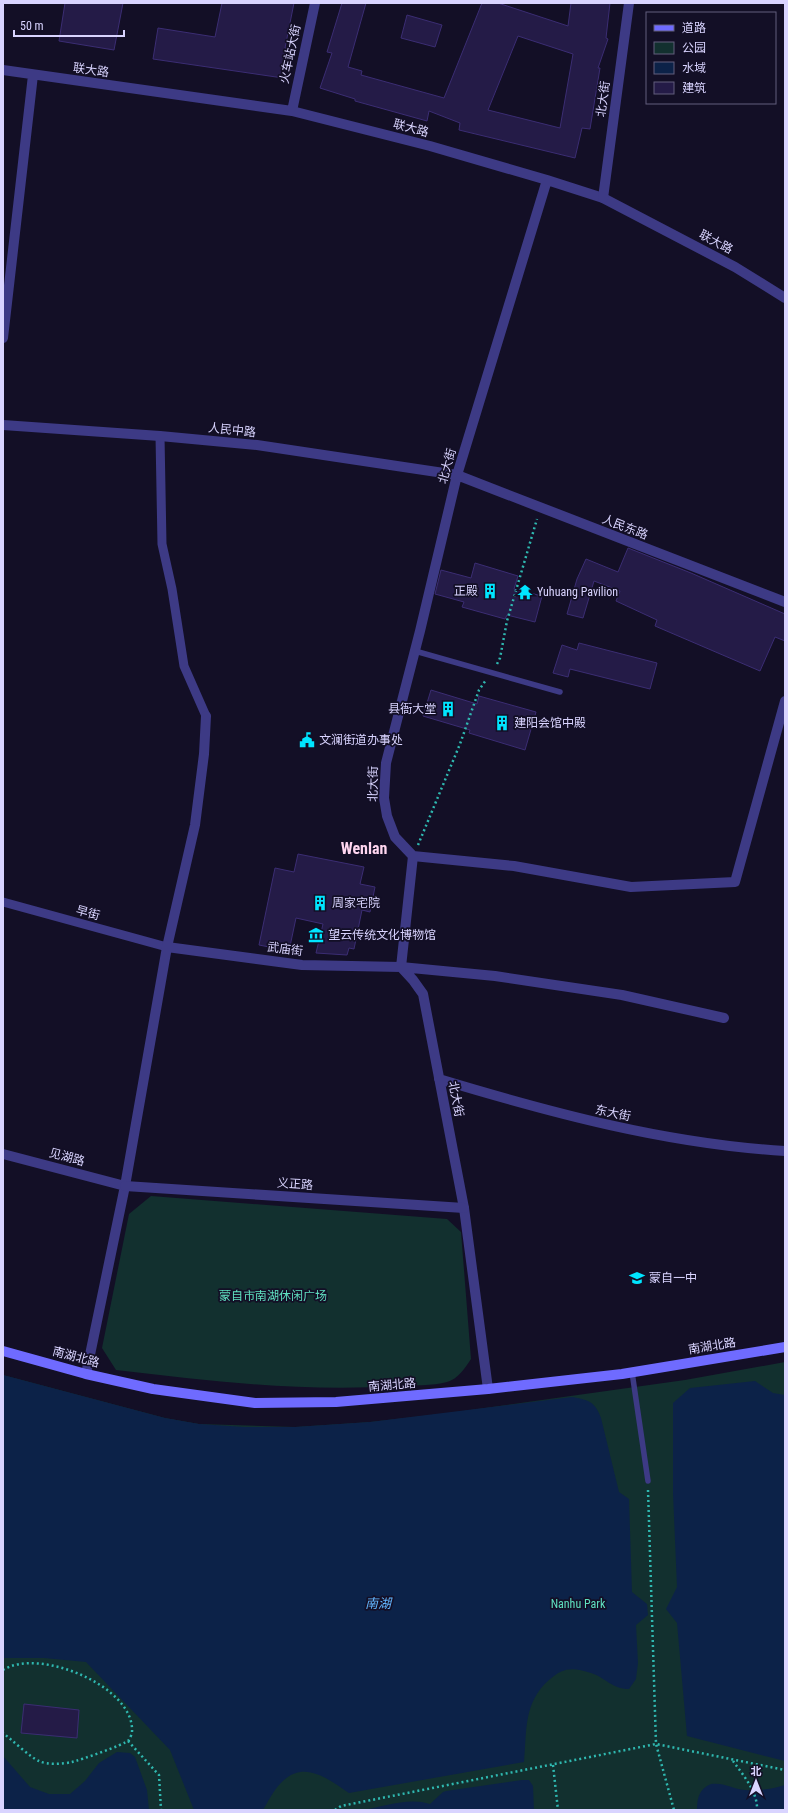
<svg xmlns="http://www.w3.org/2000/svg" width="788" height="1813" viewBox="0 0 788 1813" font-family="'Roboto Condensed','Noto Sans SC',sans-serif">
<style>
.green{fill:#12302f}
.water{fill:#0c2248}
.building{fill:#241b47;stroke:#3b2d73;fill-rule:evenodd}
.lines{fill:none;stroke-linecap:round;stroke-linejoin:round}
.path{stroke:#2fb8b0;stroke-width:2.5;stroke-dasharray:2 3;stroke-linecap:butt}
.service{stroke:#3d3a85;stroke-width:5.5}
.pedestrian{stroke:#3d3a85;stroke-width:9}
.minor{stroke:#3d3a85;stroke-width:10}
.tertiary{stroke:#3d3a85;stroke-width:10}
.secondary{stroke:#6f6bff;stroke-width:10}
.labels{text-anchor:middle;dominant-baseline:central;stroke-width:3.5;stroke-linejoin:round;paint-order:stroke}
.street-label{font-size:12px;fill:#d9d4ff;stroke:#130f26}
.poi-label{font-size:12px;fill:#d9d4ff;stroke:#130f26;text-anchor:start}
.park-label{font-size:12px;fill:#5fe0c0;stroke:#130f26}
.water-label{font-size:13px;font-style:italic;fill:#62b6ff;stroke:#130f26}
.district-label{font-size:16px;font-weight:bold;fill:#ffd6f0;stroke:#130f26}
</style>
<rect width="100%" height="100%" fill="#130f26"/>
<!-- green -->
<path class="green" d="M151 1196 447 1219 461 1232 471 1359C465 1368 458 1379 447 1382 434 1386 410 1385 396 1386 302 1392 209 1381 116 1370L102 1348 129 1214Z
M785 1362V1810H3V1375L165 1418 199 1424 295 1427 370 1422 449 1413 685 1380Z"/>
<!-- water -->
<path class="water" d="M3 1375 165 1418 199 1424 244 1427H295L370 1422 572 1397C588 1400 595 1401 601 1418L619 1492 629 1499 632 1592 647 1604 648 1615 636 1625 638 1663 636 1679 629 1689C612 1689 606 1678 591 1673 573 1667 563 1667 549 1680 523 1703 527 1731 524 1762L349 1793C328 1779 303 1758 280 1784 273 1791 268 1802 263 1810H194L170 1750 86 1662 44 1658H3Z
M755 1381 773 1393 785 1395V1761L687 1736 677 1623 666 1609 677 1587 673 1493V1403L690 1388Z
M117 1752 130 1753 135 1757 147 1790 149 1810H3V1756L30 1787 49 1794H70L85 1781 99 1763Z
M522 1780H529L533 1786 534 1810H364C384 1806 410 1797 430 1804L443 1792 446 1791Z
M711 1784C723 1782 733 1789 745 1790 758 1791 773 1789 785 1785V1810H697C697 1798 699 1789 711 1784Z"/>
<!-- building -->
<path class="building" d="M65 3H123L114 50 59 41Z
M222 3H294L285 48H288L283 78 153 59 158 28 215 37Z
M342 3H366L348 67 362 71 361 75 444 98 482 3H498L568 26 571 3H610L606 38 608 39 598 68H600L590 129 582 128 575 158 459 130 460 123 429 111 427 121 355 101V99L320 88 332 53 327 52ZM518 36 573 54 560 128 488 110Z
M407 15 442 25 435 47 401 38Z
M628 548 691 573 785 614V641L775 637 760 671 655 626 657 620 616 601 620 591 594 581 583 618 567 614 577 579 586 559 618 572Z
M475 563 518 576 514 589 542 596 535 622 507 615 505 619 462 607 464 602 435 594 441 570 471 578Z
M579 643 657 663 650 689 570 669 568 677 553 673 562 645 577 650Z
M431 690 477 704 479 696 536 712 525 750 469 733 470 730 423 716Z
M298 854 364 867 360 884 375 887 370 912 362 910 354 949 349 948 347 955 316 953 323 924 296 918 289 951 259 945 275 868 294 872Z
M24 1704 79 1710 77 1738 21 1733Z"/>
<g class="lines">
<!-- path -->
<path class="path" d="M497 664 500 658 507 621 537 519
M418 845 460 744 479 690 486 680
M648 1490 656 1744 674 1810
M3 1670C38 1647 135 1686 132 1732 132 1734 130 1738 129 1740 124 1745 80 1760 72 1762 63 1764 47 1765 39 1761 31 1758 11 1739 3 1733
M128 1741 159 1775 161 1810
M733 1761C743 1775 758 1792 757 1810
M553 1765 558 1810
M335 1810 341 1806 656 1744 785 1770"/>
<!-- service -->
<path class="service" d="M415 651 560 692
M632 1372 648 1481"/>
<!-- pedestrian -->
<path class="pedestrian" d="M160 436 162 544 172 589 184 666 206 716
M3 902 167 947"/>
<!-- minor -->
<path class="minor" d="M3 70 292 111 430 146 547 180 603 198 735 267 785 298
M292 111 315 3
M3 338 33 75
M3 425 160 436 257 445 457 475 785 602
M413 856 514 866 631 887 735 882 785 701
M167 947 302 965 401 967 495 976 622 995 724 1018
M439 1079C552 1113 667 1144 785 1151
M3 1154 125 1186
M86 1374 125 1186 167 947 195 825 204 754 206 716
M488 1389 464 1208 423 994 413 980 401 967 413 856 395 837 387 816 384 798 386 763 420 631 457 475 547 180"/>
<!-- tertiary -->
<path class="tertiary" d="M603 198 629 3
M125 1186 464 1208"/>
<!-- secondary -->
<path class="secondary" d="M3 1351 86 1374 153 1389 255 1403 336 1402 488 1389 622 1374 785 1347"/>
</g>
<!-- icons -->
<defs>
<g id="building-bare" transform="scale(1.2)"><path d="M-4-6H4V6H1V3H-1V6H-4ZM-2.5-4.3h1.7v1.8h-1.7ZM.8-4.3h1.7v1.8H.8ZM-2.5-1h1.7V.8h-1.7ZM.8-1h1.7V.8H.8Z" fill="#00e5ff" stroke="#130f26" stroke-width="2.5" paint-order="stroke"/></g>
<g id="temple-bare" transform="scale(1.2)"><path d="M0-6L5-2H3V0L6.5 2.5H4V6H1.5V3h-3V6H-4V2.5H-6.5L-3 0V-2H-5Z" fill="#00e5ff" stroke="#130f26" stroke-width="2.5" paint-order="stroke"/></g>
<g id="civic-bare" transform="scale(1.2)"><path d="M-.6-6.5H3V-4.5H.6V-3L4-1V1h2V6H-6V1h2V-1L-.6-3ZM-1.2 2.5V6h2.4V2.5Z" fill="#00e5ff" stroke="#130f26" stroke-width="2.5" paint-order="stroke"/></g>
<g id="museum-bare" transform="scale(1.2)"><path d="M0-6L6-3V-2H-6V-3ZM-5-1h2V3h-2ZM-1-1h2V3h-2ZM3-1h2V3H3ZM-6 4H6V6H-6Z" fill="#00e5ff" stroke="#130f26" stroke-width="2.5" paint-order="stroke"/></g>
<g id="school-bare" transform="scale(1.2)"><path d="M0-5L7-2L0 1L-7-2ZM-4 1L0 2.5L4 1V4Q0 6-4 4Z" fill="#00e5ff" stroke="#130f26" stroke-width="2.5" paint-order="stroke"/></g>
</defs>
<g fill-rule="evenodd">
<use href="#building-bare" x="490" y="591"/>
<use href="#temple-bare" x="525" y="592"/>
<use href="#building-bare" x="448" y="709"/>
<use href="#building-bare" x="502" y="723"/>
<use href="#civic-bare" x="307" y="740"/>
<use href="#building-bare" x="320" y="903"/>
<use href="#museum-bare" x="316" y="935"/>
<use href="#school-bare" x="637" y="1278"/>
</g>
<g class="labels">
<!-- street labels -->
<g class="street-label">
<text transform="translate(290 54) rotate(-78)">火车站大街</text>
<text transform="translate(91 70) rotate(8)">联大路</text>
<text transform="translate(603 99) rotate(-82)">北大街</text>
<text transform="translate(411 128) rotate(15)">联大路</text>
<text transform="translate(716 242) rotate(28)">联大路</text>
<text transform="translate(232 430) rotate(6)">人民中路</text>
<text transform="translate(447 466) rotate(-74)">北大街</text>
<text transform="translate(625 527) rotate(21)">人民东路</text>
<text transform="translate(373 784) rotate(-89)">北大街</text>
<text transform="translate(88 913) rotate(15)">早街</text>
<text transform="translate(285 949) rotate(7)">武庙街</text>
<text transform="translate(456 1099) rotate(79)">北大街</text>
<text transform="translate(613 1113) rotate(12)">东大街</text>
<text transform="translate(67 1157) rotate(15)">见湖路</text>
<text transform="translate(295 1184) rotate(4)">义正路</text>
<text transform="translate(712 1346) rotate(-9)">南湖北路</text>
<text transform="translate(76 1357) rotate(15)">南湖北路</text>
<text transform="translate(392 1385) rotate(-5)">南湖北路</text>
</g>
<!-- poi labels -->
<g class="poi-label">
<text x="478" y="591" text-anchor="end">正殿</text>
<text x="537" y="592">Yuhuang Pavilion</text>
<text x="436" y="709" text-anchor="end">县衙大堂</text>
<text x="514" y="723">建阳会馆中殿</text>
<text x="319" y="740">文澜街道办事处</text>
<text x="332" y="903">周家宅院</text>
<text x="328" y="935">望云传统文化博物馆</text>
<text x="649" y="1278">蒙自一中</text>
</g>
<!-- park labels -->
<g class="park-label">
<text x="273" y="1296">蒙自市南湖休闲广场</text>
<text x="578" y="1604">Nanhu Park</text>
</g>
<!-- water labels -->
<g class="water-label">
<text x="378" y="1603">南湖</text>
</g>
<!-- district labels -->
<g class="district-label">
<text x="364" y="848">Wenlan</text>
</g>
</g>
<!-- border -->
<rect width="788" height="1813" fill="none" stroke="#d9d4ff" stroke-width="8"/>
<!-- legend -->
<rect x="646" y="12" width="130" height="92" fill="#130f26" stroke="#625e7d"/>
<rect x="654" y="25" width="20" height="6" fill="#6f6bff" stroke="#625e7d"/>
<text x="682" y="32" font-size="12" fill="#d9d4ff">道路</text>
<rect x="654" y="42" width="20" height="12" fill="#12302f" stroke="#625e7d"/>
<text x="682" y="52" font-size="12" fill="#d9d4ff">公园</text>
<rect x="654" y="62" width="20" height="12" fill="#0c2248" stroke="#625e7d"/>
<text x="682" y="72" font-size="12" fill="#d9d4ff">水域</text>
<rect x="654" y="82" width="20" height="12" fill="#241b47" stroke="#625e7d"/>
<text x="682" y="92" font-size="12" fill="#d9d4ff">建筑</text>
<!-- north arrow -->
<g transform="translate(756 1781)" stroke="#130f26" stroke-width="3" paint-order="stroke">
<path d="M0-3L7 15L0 10L-7 15Z" fill="#d9d4ff"/>
<text y="-6" font-size="11" font-weight="bold" text-anchor="middle" fill="#d9d4ff">北</text>
</g>
<!-- scale -->
<path d="M14 30v6h110v-6" fill="none" stroke="#d9d4ff" stroke-width="2"/>
<text x="20" y="30" font-size="12" fill="#d9d4ff" stroke="#130f26" stroke-width="3" paint-order="stroke">50 m</text>
</svg>
